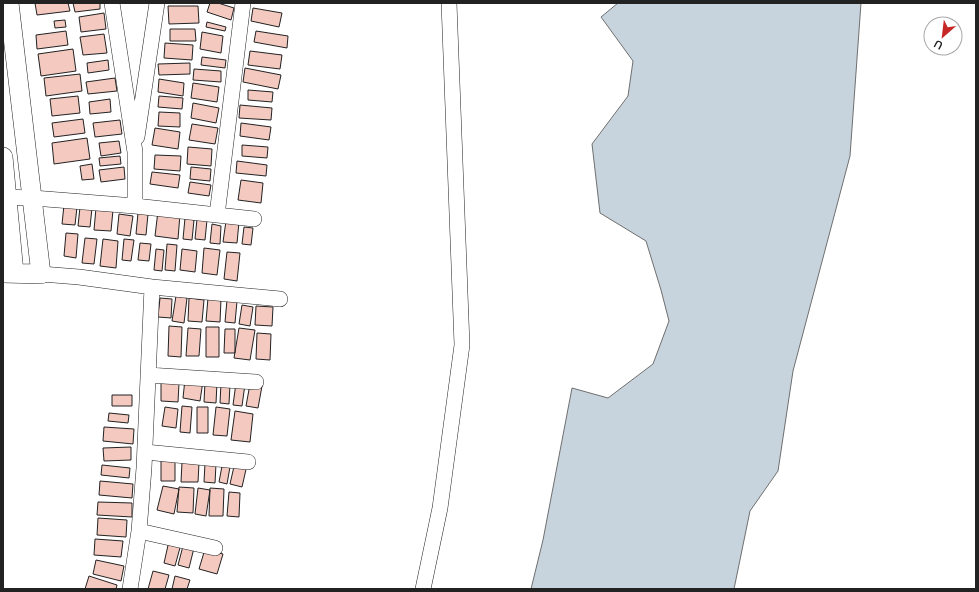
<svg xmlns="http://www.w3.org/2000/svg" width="979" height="592" viewBox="0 0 979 592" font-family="Mulish,sans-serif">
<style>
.water{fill:#c7d3dd;stroke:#6f6f6f}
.building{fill:#f3c9c0;stroke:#222}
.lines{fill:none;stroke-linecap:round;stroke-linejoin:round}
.minor-casing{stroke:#222;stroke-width:16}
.tertiary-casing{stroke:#222;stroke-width:20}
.minor{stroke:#fff;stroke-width:15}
.tertiary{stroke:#fff;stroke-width:19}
</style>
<rect width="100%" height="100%" fill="#fff"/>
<!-- water -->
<path class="water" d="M618 3H861L850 156 793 371 778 471 750 511 734 589H531L543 540 572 388 608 398 653 364 669 321 661 290 646 241 600 213 592 144 628 96 633 61 601 17Z"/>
<!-- building -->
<path class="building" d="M35 3H68L70 11 37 15Z
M73 3H100V9L75 12Z
M210 3H218L234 8 231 20 207 12Z
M168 6H198L199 23 169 24Z
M253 8 282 13 279 27 251 21Z
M104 13 106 29 81 32 79 17Z
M65 20 66 27 55 28 54 21Z
M207 22 226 27 225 31 206 27Z
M170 29H195L196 41H170Z
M66 31 68 45 37 49 36 35Z
M256 31 288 36 287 48 254 42Z
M202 32 223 36 221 53 200 49Z
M104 34 107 53 83 55 80 37Z
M165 43 193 45 192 60 164 58Z
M73 49 76 71 41 76 38 54Z
M250 51 282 55 280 69 248 65Z
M202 57 226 60 225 68 201 65Z
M108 60 109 70 88 73 87 63Z
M190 63V74L159 75 158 64Z
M245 68 281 75 278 89 243 82Z
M194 69 221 71V82L193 80Z
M80 74 82 91 46 96 44 78Z
M115 78 117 91 88 94 86 82Z
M159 79 184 83 183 96 158 92Z
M193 83 219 87 217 102 191 98Z
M248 90 273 92 272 102 248 100Z
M78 96 80 113 52 116 50 99Z
M159 96 183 98 182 109 158 107Z
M110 99 111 112 90 114 89 102Z
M193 103 219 108 216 123 191 118Z
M240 105 272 108 271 120 239 118Z
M159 112 180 113V127L158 126Z
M83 119 85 133 54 137 52 123Z
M120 120 122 134 95 137 93 123Z
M241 123 271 127 269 140 240 136Z
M192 124 218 128 215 144 189 140Z
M155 128 180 132 178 149 152 145Z
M87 138 90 159 54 164 52 143Z
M119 141 121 153 101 156 99 143Z
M242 145 268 147 267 158 242 156Z
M188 147 212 149 211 166 187 164Z
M155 155 181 156 180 171 154 169Z
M120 156 121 164 100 166 99 158Z
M237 161 267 165 266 176 236 173Z
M92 164 94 179 82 180 80 166Z
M124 167 125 179 101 182 99 170Z
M191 167 211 169 210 181 190 179Z
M152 172 180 175 178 188 150 184Z
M241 180 263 183 261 203 238 200Z
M190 182 211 185 209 196 188 193Z
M64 205 77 207 75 225 62 224Z
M80 207 92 208 90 227 78 226Z
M96 208 113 210 111 231 94 230Z
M158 211 180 214 178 239 155 236Z
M138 213 148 214 146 235 136 234Z
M119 214 133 216 130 236 117 234Z
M185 218 194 220 192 240 183 239Z
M197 219 207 220 205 240 195 239Z
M226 221 239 222 237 243 223 242Z
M212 224 221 226 220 244 210 243Z
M244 227 253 228 251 245 242 244Z
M66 233 78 234 76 258 64 256Z
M85 238 97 239 94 264 82 263Z
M103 239 118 241 116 268 100 266Z
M124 239 134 240 131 261 122 260Z
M140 243 151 244 149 261 138 260Z
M167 244 177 245 175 271 165 270Z
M204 248 220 250 217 275 202 273Z
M156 249 164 250 162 271 154 270Z
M182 249 197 251 195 272 180 270Z
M227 252 240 253 237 281 224 279Z
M176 296 187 298 184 323 172 321Z
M160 298 172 299 171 318 158 317Z
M189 298 204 300 202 322 188 321Z
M208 298 221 299 220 322 206 321Z
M227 300 237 301 235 323 225 322Z
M242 305 253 307 250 326 239 324Z
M256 306 273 307 272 326 255 325Z
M169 326 182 327 181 357 168 356Z
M206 327H219V357H206Z
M188 328 201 329 199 356H186Z
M239 328 255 330 250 360 234 358Z
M225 329H235V353H224Z
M257 333 271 334 270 360 256 359Z
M185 379 203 381 200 401 183 398Z
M161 382 179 383 178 402 161 401Z
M205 382 217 383 216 403 204 402Z
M221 383 230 384 229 404 220 403Z
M236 383 245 384 242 406 233 405Z
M250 384 262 386 258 408 246 406Z
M112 395H132V406H112Z
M182 406 192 407 190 433 180 432Z
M165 407 178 409 176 428 162 426Z
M197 407H208V433H197Z
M216 407 230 409 227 436 213 435Z
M235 411 253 414 250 442 231 440Z
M109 413 129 415 128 423 108 421Z
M104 427 134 429 133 444 103 441Z
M131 447V460L104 461 103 448Z
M161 459 175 460V481H161Z
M182 462 199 463 198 482H181Z
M235 462 247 465 242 487 230 484Z
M205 463 216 464 215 483 204 482Z
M102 465 130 468 129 478 101 475Z
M222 466 230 467 227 484 219 482Z
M100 481 133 484 132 498 99 495Z
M163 486 179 489 174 514 157 510Z
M179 487 194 488 193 513 177 512Z
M198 488 210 490 206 516 195 514Z
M210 488 224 489 223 516H209Z
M229 492 240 493 239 517 227 516Z
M98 502 132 503V517L97 515Z
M98 518 127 520 126 537 97 535Z
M95 539 123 541 121 557 94 555Z
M169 541 181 544 175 566 164 563Z
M183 546 194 548 189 568 178 565Z
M205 549 223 554 217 574 199 569Z
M96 560 124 566 121 581 93 574Z
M153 571 169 575 165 589H148Z
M89 576 117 585 116 589H85Z
M175 576 190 580 187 589H172Z"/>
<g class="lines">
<!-- minor casing -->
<g class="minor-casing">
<path id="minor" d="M112 3 135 152V206
M137 137 157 3
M3 197 33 198 135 206 254 219
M217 215 243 3
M41 274 79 277 152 287 280 299
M148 375 256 382
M145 452 248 462
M139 531 215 548
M130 589 139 531 144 468 152 287
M423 589 440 508 462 345 449 3"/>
</g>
<!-- tertiary casing -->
<g class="tertiary-casing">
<path id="tertiary" d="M3 157 14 273
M3 273 41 274 9 3"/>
</g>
<!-- minor -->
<use href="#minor" class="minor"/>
<!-- tertiary -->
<use href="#tertiary" class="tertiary"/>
</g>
<!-- border -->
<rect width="979" height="592" fill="none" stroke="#222222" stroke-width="8"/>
<!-- north arrow -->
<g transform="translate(943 36) rotate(208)"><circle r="19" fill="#ffffff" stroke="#a7a7a7"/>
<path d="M0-3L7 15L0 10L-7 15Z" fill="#c62828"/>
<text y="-6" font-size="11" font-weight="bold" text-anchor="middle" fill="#222222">U</text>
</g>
</svg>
